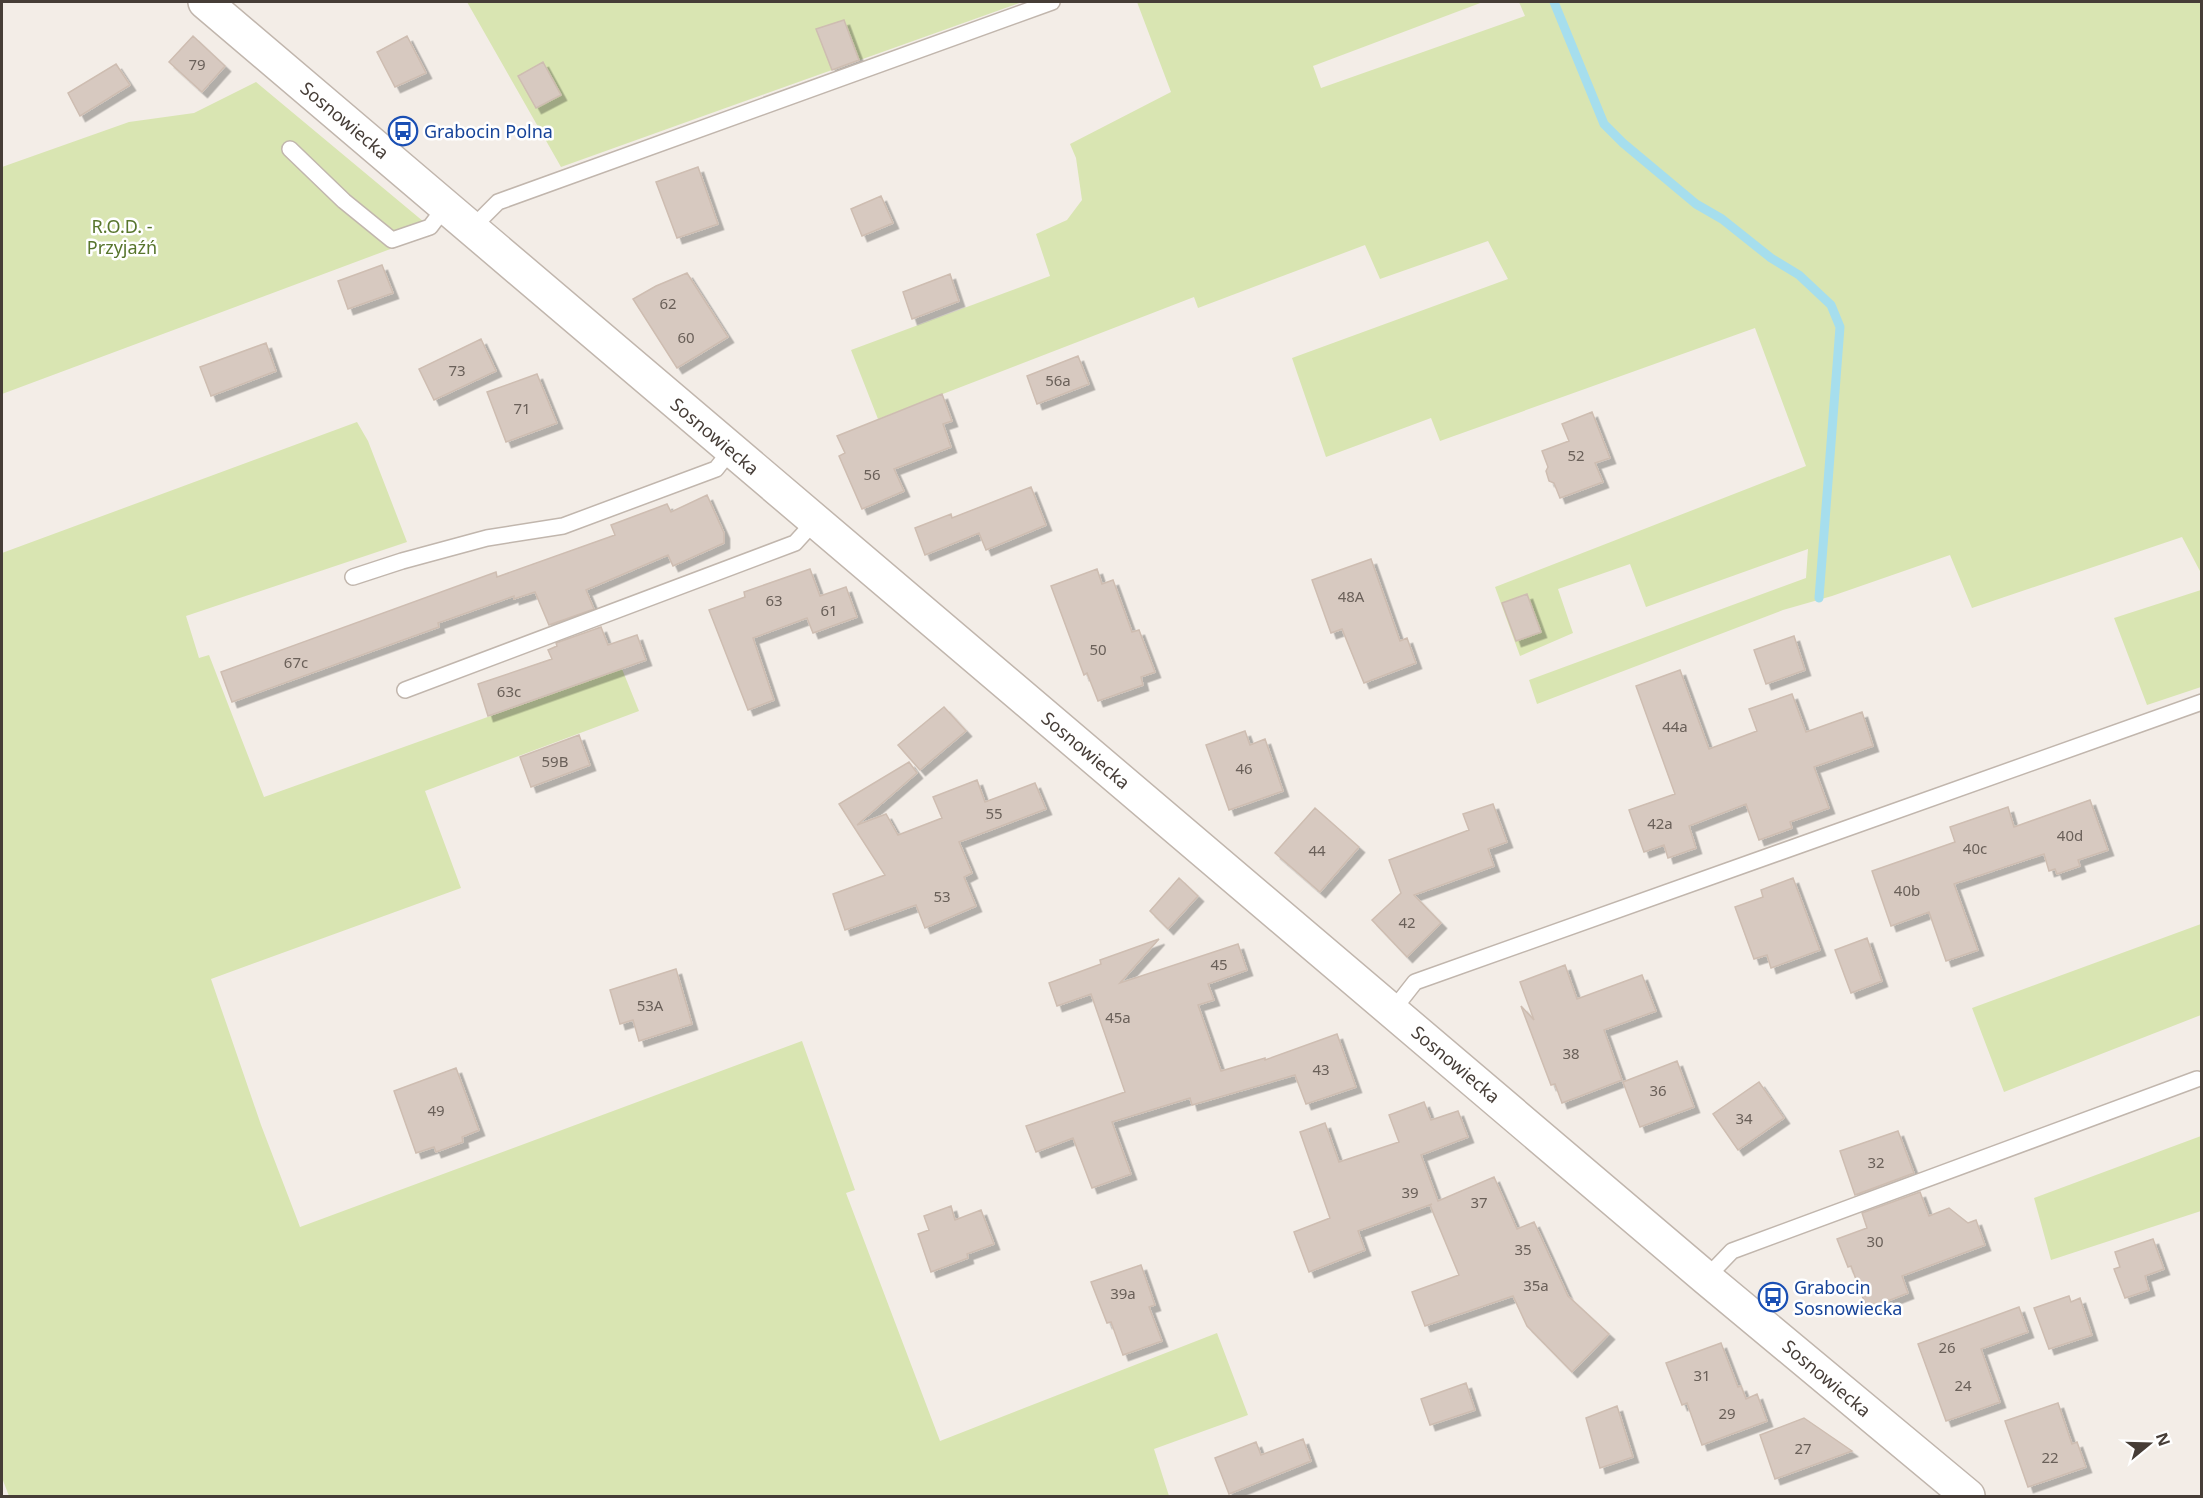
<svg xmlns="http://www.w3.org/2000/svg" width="2203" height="1498" viewBox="0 0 2203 1498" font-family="'Noto Sans',sans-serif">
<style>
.green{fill:#d9e5b2}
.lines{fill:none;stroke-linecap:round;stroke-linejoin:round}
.stream{stroke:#a6deed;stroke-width:9}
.building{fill:#d7c9c0;stroke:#cebdb1;stroke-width:1.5;filter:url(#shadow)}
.service-casing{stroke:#c1b6ad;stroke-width:18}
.tertiary-casing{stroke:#c1b6ad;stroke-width:36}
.service{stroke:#fff;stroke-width:15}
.tertiary{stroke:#fff;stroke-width:33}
.labels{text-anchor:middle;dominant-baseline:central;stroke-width:5;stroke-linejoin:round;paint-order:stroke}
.number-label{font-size:15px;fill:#6a6059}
.street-label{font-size:18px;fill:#463d37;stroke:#fff}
.transit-label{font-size:18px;fill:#164399;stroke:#fff;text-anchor:start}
.park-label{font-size:18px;fill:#57752c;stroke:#fff}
</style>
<defs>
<filter id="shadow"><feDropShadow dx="5.5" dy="5.5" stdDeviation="0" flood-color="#0004"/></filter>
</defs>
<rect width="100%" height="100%" fill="#f3ede7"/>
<!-- green -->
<path class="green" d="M467 2H1022L561 167Z
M1137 2H1483L1313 66 1321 88 1525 16 1519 2H2201V573L2182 537 1972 608 1950 555 1832 596 1783 610 1537 704 1529 680 1806 578 1808 549 1646 607 1630 564 1558 589 1573 633 1520 656 1495 587 1806 466 1755 328 1440 441 1431 418 1326 457 1292 358 1508 279 1488 241 1380 279 1365 245 1198 308 1194 297 878 419 851 350 1050 276 1036 234 1067 220 1082 200 1076 158 1070 144 1171 92Z
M256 82 436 232 2 394V167L129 122 194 113Z
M357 422 368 441 407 542 186 616 199 658 209 655 264 797 622 669 639 711 425 791 461 888 211 979 261 1125 300 1227 802 1041 855 1190 846 1193 940 1441 1217 1333 1248 1415 1154 1449 1169 1496H9L2 1478V553Z
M2201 590V687L2147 705 2114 618Z
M2201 924V1015L2004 1092 1972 1008Z
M2201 1136V1211L2051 1260 2034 1198Z"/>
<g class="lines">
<!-- stream -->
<path class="stream" d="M1554 2 1604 124 1623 143 1696 204 1722 219 1771 258 1799 275 1831 305 1840 327 1819 598"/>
</g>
<!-- building -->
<path class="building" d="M844 20 859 60 832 70 816 29Z
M193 36 225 66 202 92 169 62Z
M407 36 426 73 395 87 377 52Z
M543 62 561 95 536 108 518 76Z
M116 64 130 85 80 116 68 93Z
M698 167 718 224 677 238 656 182Z
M881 196 893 223 862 236 851 209Z
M382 265 393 293 348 309 338 281Z
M687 273 728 337 677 368 633 299 656 286Z
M950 274 959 301 912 319 903 292Z
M481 339 496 371 434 400 419 369Z
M266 343 276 371 211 396 200 367Z
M1078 356 1089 384 1037 404 1027 376Z
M537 374 557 423 506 442 487 392Z
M942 394 952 421 943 424 951 447 894 469 904 491 862 509 839 456 845 453 837 436Z
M1592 412 1610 458 1595 463 1603 482 1560 498 1554 483 1549 481 1546 471 1548 467 1542 451 1569 441 1562 424Z
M1031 487 1046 525 986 550 979 533 925 555 915 528 951 514 952 518Z
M707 495 724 533V543L673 566 668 555 586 590 594 609 549 625 535 592 514 599V596L438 623 439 627 232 702 221 672 496 572 497 577 615 535 611 525 667 504 671 512Z
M1371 559 1400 641 1407 638 1416 663 1364 683 1342 629 1331 633 1312 580Z
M810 569 820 596 846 587 857 617 813 633 807 618 753 638 774 700 748 710 709 610 745 597 744 592Z
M1097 569 1102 584 1113 580 1132 632 1139 630 1155 672 1141 677 1143 685 1098 701 1087 673 1084 675 1051 586Z
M1527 594 1541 632 1516 641 1502 603Z
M601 627 608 645 637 635 646 660 488 716 478 684 552 659 548 650 557 646 556 643Z
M1794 636 1805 670 1766 684 1754 650Z
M1680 670 1709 749 1757 731 1749 709 1792 694 1806 732 1862 712 1873 746 1814 767 1829 808 1790 822 1792 828 1759 840 1746 804 1689 826 1696 848 1668 858 1664 845 1644 852 1629 810 1675 794 1636 686Z
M944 707 966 731 920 770 898 745Z
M1245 731 1250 745 1265 739 1283 791 1229 810 1206 745Z
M579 735 590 765 531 787 520 757Z
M909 762 917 773 857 825 886 814 898 835 942 818 933 797 977 780 985 802 1035 783 1046 809 959 842 972 873 964 877 976 906 925 928 916 905 845 930 833 894 885 875 839 804Z
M2090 800 2108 850 2078 860 2080 866 2057 874 2055 869 2049 871 2044 854 1954 884 1978 950 1946 961 1929 912 1891 926 1872 871 1955 842 1950 827 2008 807 2014 827Z
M1493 804 1507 842 1488 849 1494 866 1414 895 1441 923 1407 957 1372 920 1401 893 1389 860 1469 830 1463 814Z
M1315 808 1359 847 1320 892 1275 853Z
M1179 878 1198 896 1168 929 1150 911Z
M1793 878 1820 950 1771 968 1767 955 1754 959 1735 907 1763 897 1761 890Z
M1867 938 1882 981 1851 993 1835 950Z
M1159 939 1120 983 1238 944 1247 970 1208 984 1214 1000 1198 1005 1221 1071 1265 1058V1060L1337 1034 1356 1087 1306 1104 1295 1075 1192 1105 1190 1098 1112 1122 1131 1174 1092 1188 1073 1138 1036 1152 1026 1126 1125 1092 1091 994 1057 1006 1049 983 1101 964 1100 960Z
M1565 965 1577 999 1642 975 1656 1011 1604 1030 1622 1080 1562 1103 1555 1084 1551 1085 1521 1006 1534 1020 1520 982Z
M676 969 692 1024 639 1041 633 1020 620 1024 610 990Z
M1677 1061 1694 1107 1640 1127 1623 1082Z
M456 1068 479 1130 462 1137 463 1142 436 1152 434 1147 416 1153 394 1091Z
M1759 1082 1784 1118 1738 1150 1713 1114Z
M1424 1102 1431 1120 1458 1111 1468 1137 1421 1155 1438 1201 1494 1177 1517 1229 1534 1222 1568 1296 1609 1334 1572 1372 1527 1326 1513 1296 1425 1326 1412 1292 1459 1275 1430 1205 1432 1204 1358 1231 1365 1250 1309 1272 1294 1232 1330 1218 1300 1132 1325 1123 1339 1162 1399 1142 1389 1115Z
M1898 1131 1914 1173 1855 1195 1840 1151Z
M1920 1192 1929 1216 1949 1208 1968 1223 1976 1220 1985 1245 1902 1276 1908 1293 1867 1309 1851 1266 1848 1267 1837 1239 1867 1228 1862 1213Z
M951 1206 955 1220 981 1210 994 1244 967 1254 968 1258 931 1272 918 1234 929 1230 924 1216Z
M2153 1239 2164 1269 2145 1276 2149 1290 2125 1298 2114 1269 2120 1267 2115 1252Z
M1141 1265 1155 1305 1149 1307 1162 1341 1123 1355 1111 1322 1107 1323 1091 1282Z
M2069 1296 2071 1302 2080 1298 2092 1335 2049 1349 2034 1308Z
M2019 1307 2028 1332 1981 1349 2000 1402 1946 1421 1918 1344Z
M1721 1343 1738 1387 1741 1386 1746 1399 1757 1394 1767 1421 1702 1445 1687 1403 1682 1405 1666 1363Z
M1466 1383 1475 1410 1430 1425 1421 1399Z
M2058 1403 2072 1444 2077 1442 2086 1467 2028 1487 2005 1421Z
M1617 1406 1633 1457 1600 1468 1586 1418Z
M1804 1418 1852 1451 1775 1479 1760 1435Z
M1303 1439 1311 1461 1229 1494 1215 1458 1256 1442 1261 1455Z"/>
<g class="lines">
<!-- service casing -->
<g class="service-casing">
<path id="service" d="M290 149 344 201 392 240 430 227 446 206
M472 228 498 202 1052 2
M353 577 402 561 487 538 563 526 716 469 731 450
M405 690 795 543 815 521
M1393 1010 1415 982 2202 702
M1706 1278 1732 1251 2197 1079"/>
</g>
<!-- tertiary casing -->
<g class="tertiary-casing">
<path id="tertiary" d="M205 2 1706 1278 1968 1496"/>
</g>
<!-- service -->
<use href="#service" class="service"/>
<!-- tertiary -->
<use href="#tertiary" class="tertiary"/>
</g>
<!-- icons -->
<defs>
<g id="bus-ring" transform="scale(1.5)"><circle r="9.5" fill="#fff" stroke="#1a4fb4" stroke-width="1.5"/><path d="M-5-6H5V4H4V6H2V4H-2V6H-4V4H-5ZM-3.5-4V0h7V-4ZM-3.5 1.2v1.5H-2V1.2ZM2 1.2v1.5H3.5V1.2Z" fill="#1a4fb4"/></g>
</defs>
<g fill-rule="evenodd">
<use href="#bus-ring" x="403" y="131"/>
<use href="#bus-ring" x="1773" y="1297"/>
</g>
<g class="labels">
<!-- number labels -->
<g class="number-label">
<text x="197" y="64">79</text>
<text x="668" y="303">62</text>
<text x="686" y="337">60</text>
<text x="457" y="370">73</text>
<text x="1058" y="380">56a</text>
<text x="522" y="408">71</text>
<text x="1576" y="455">52</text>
<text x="872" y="474">56</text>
<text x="1351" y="596">48A</text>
<text x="774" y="600">63</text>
<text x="829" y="610">61</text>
<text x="1098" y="649">50</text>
<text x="296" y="662">67c</text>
<text x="509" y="691">63c</text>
<text x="1675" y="726">44a</text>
<text x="555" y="761">59B</text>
<text x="1244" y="768">46</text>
<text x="994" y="813">55</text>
<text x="1660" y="823">42a</text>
<text x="2070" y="835">40d</text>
<text x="1975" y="848">40c</text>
<text x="1317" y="850">44</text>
<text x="1907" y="890">40b</text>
<text x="942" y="896">53</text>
<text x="1407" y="922">42</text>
<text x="1219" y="964">45</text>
<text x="650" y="1005">53A</text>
<text x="1118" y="1017">45a</text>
<text x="1571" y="1053">38</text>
<text x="1321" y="1069">43</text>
<text x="1658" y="1090">36</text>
<text x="436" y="1110">49</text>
<text x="1744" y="1118">34</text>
<text x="1876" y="1162">32</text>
<text x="1410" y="1192">39</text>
<text x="1479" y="1202">37</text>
<text x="1875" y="1241">30</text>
<text x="1523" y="1249">35</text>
<text x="1536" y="1285">35a</text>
<text x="1123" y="1293">39a</text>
<text x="1947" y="1347">26</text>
<text x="1702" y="1375">31</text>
<text x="1963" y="1385">24</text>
<text x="1727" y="1413">29</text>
<text x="1803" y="1448">27</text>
<text x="2050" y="1457">22</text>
</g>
<!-- street labels -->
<g class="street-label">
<text transform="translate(345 120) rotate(40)">Sosnowiecka</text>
<text transform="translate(715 436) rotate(40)">Sosnowiecka</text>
<text transform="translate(1086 750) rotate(40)">Sosnowiecka</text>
<text transform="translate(1456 1064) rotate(40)">Sosnowiecka</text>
<text transform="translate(1827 1378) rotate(40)">Sosnowiecka</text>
</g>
<!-- transit labels -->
<g class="transit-label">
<text x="424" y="131">Grabocin Polna</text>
<text x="1794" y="1287">Grabocin<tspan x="1794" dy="21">Sosnowiecka</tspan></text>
</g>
<!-- park labels -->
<g class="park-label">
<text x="122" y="226">R.O.D. -<tspan x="122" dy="21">Przyjaźń</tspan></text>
</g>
</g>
<!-- border -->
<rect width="2203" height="1498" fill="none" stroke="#463d37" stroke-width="6"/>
<!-- north arrow -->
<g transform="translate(2149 1444) rotate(71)" stroke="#ffffff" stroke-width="4.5" paint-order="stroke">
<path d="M0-4.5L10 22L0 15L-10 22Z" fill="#463d37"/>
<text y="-9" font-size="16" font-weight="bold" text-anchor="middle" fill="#463d37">N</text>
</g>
</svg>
